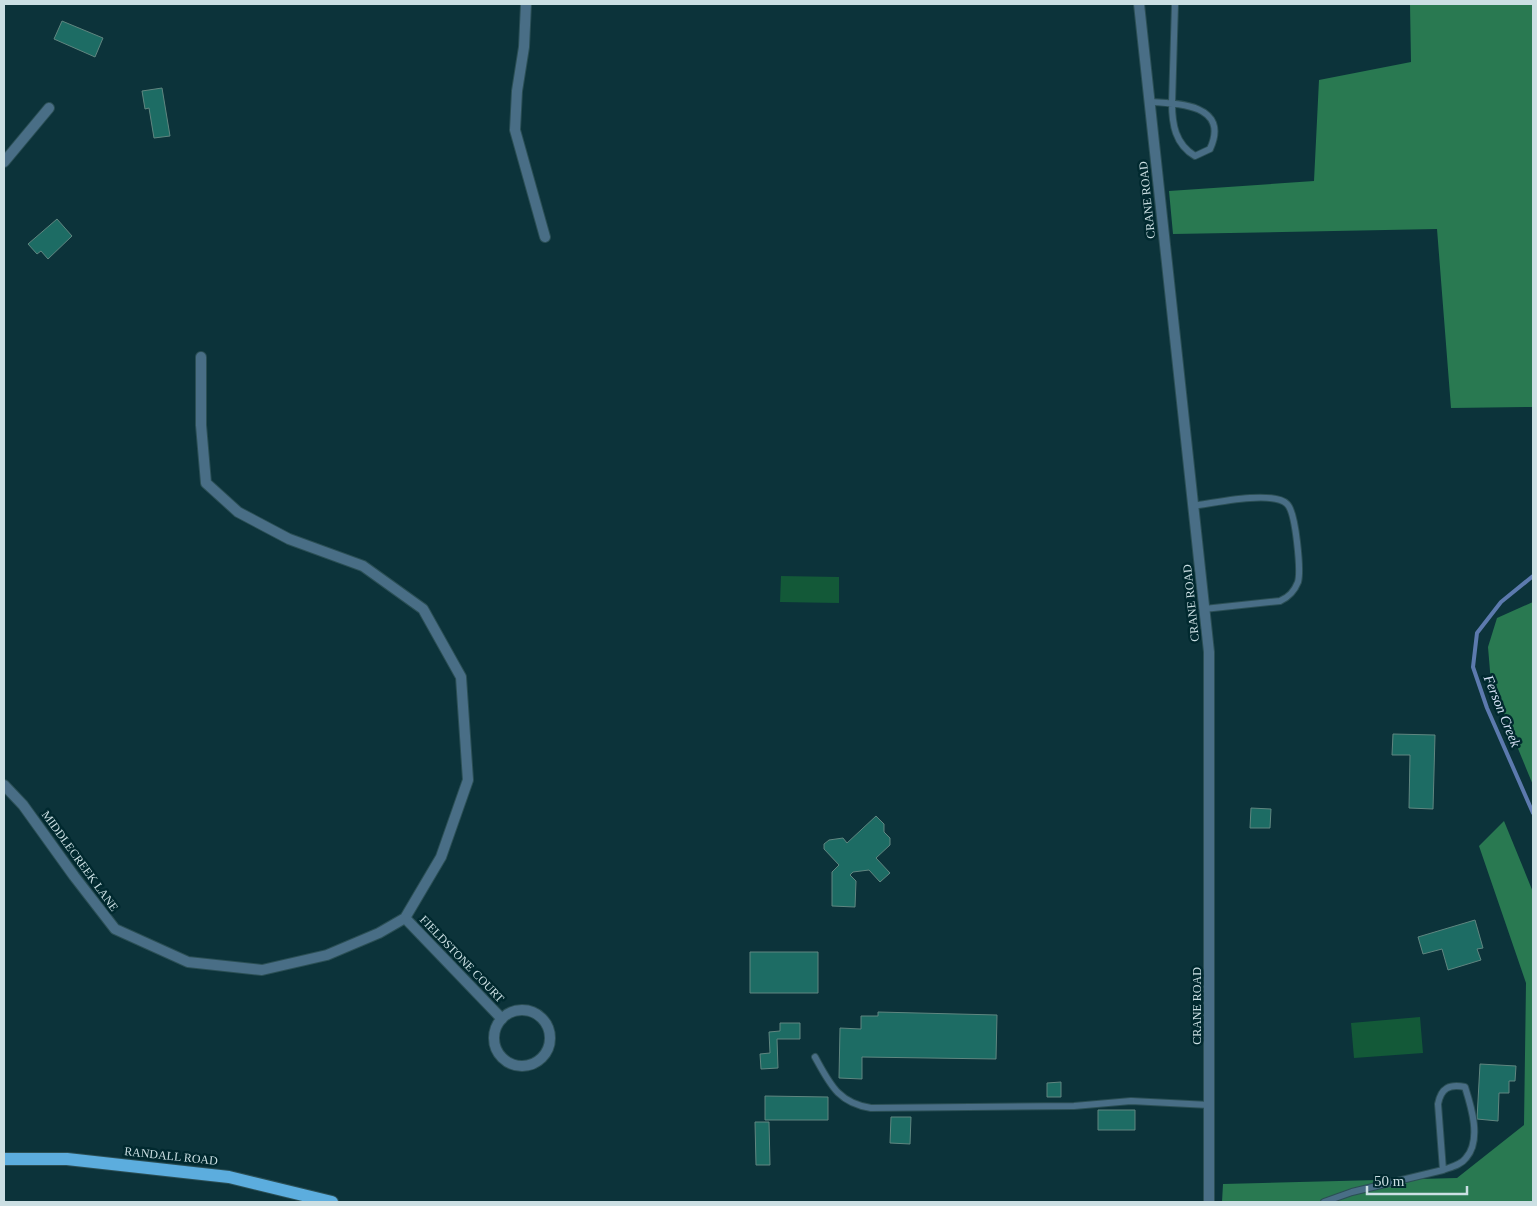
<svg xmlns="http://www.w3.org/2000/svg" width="1537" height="1206" viewBox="0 0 1537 1206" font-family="'Times New Roman',serif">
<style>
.green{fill:#135938}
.forest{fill:#297951}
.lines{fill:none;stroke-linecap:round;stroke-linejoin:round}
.stream{stroke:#5c7aae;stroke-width:4}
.building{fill:#1d6c64;stroke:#608680}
.lane-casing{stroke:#2b4f55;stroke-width:8}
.street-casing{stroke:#2b4f55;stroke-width:12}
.primary-casing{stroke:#2b4f55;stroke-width:14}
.path{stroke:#4b6c72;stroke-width:2.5;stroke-dasharray:2.5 4;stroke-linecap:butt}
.lane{stroke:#496e86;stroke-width:6}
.street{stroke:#496e86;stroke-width:10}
.primary{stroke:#5cadde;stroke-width:12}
.labels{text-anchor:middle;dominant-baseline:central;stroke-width:5;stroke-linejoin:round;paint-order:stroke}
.street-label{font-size:12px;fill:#cbdfe3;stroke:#01292f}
.water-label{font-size:14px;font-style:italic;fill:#d7e2f7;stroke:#01292f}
</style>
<rect width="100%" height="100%" fill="#0c333a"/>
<!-- green -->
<path class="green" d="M781 576 839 577V603L780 602Z
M1420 1017 1423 1053 1354 1058 1351 1023Z"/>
<!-- forest -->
<path class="forest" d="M1410 4H1533V407L1451 408 1437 229 1173 234 1169 191 1314 181 1319 80 1411 62Z
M1533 602V785L1491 683 1488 647 1497 618Z
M1504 821 1533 892V1202H1222L1223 1184 1457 1178 1524 1125 1526 983 1479 846Z"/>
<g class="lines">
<!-- stream -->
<path class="stream" d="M1533 576 1501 602 1477 633 1473 667 1487 708 1533 813"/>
</g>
<!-- building -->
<path class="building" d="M62 21 103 38 95 57 54 39Z
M162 88 170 136 154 138 149 108 145 109 142 91Z
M57 219 72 236 48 259 41 251 37 254 28 244Z
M1393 734 1435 735 1433 809 1409 808 1410 755H1392Z
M1251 808 1271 809 1270 828H1250Z
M876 816 884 824V832L890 838V845L876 858 890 873 880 882 869 870 853 872 850 875 856 881 855 907 832 906V872L839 865 824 849V844L829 840 843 838 847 843Z
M1475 920 1483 948 1477 949 1481 960 1448 970 1442 949 1423 954 1418 937Z
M750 952H818V993H750Z
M878 1012 997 1015 996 1059 862 1057V1079L839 1078 840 1028 861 1029V1016H878Z
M780 1023H800V1039H777L778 1068 761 1069 760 1054 770 1053 769 1032 780 1031Z
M1480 1064 1516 1066 1515 1081H1509V1093H1499L1498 1121 1477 1119Z
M1061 1082V1097H1047V1083Z
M765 1096 828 1097V1120H765Z
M1098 1110H1135V1130H1098Z
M891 1117H911L910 1144 890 1143Z
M755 1122H769L770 1165H756Z"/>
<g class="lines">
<!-- lane casing -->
<g class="lane-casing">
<path id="lane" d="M1150 102C1179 103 1230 105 1210 149L1195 156C1175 144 1172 124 1172 103L1175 4
M1193 506C1213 503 1273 490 1287 504 1296 512 1301 571 1298 582 1294 592 1289 597 1280 601L1204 609
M815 1057C830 1084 838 1103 871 1108L1074 1106 1131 1101 1209 1105
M1324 1202 1352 1192 1443 1170C1451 1167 1461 1165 1466 1158 1482 1140 1471 1106 1465 1087 1449 1084 1441 1088 1438 1104L1443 1170"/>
</g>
<!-- street casing -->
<g class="street-casing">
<path id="street" d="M526 4 524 47 517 91 515 130 545 237
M1139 4 1209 652V1202
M4 162 49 108
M4 785 23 805 74 876 115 929 188 962 262 970 327 955 379 933 405 918 441 857 468 780 461 677 423 609 363 566 289 539 238 512 206 483 201 425V357
M405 918 502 1019
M494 1038a28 28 0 1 1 56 0a28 28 0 1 1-56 0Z"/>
</g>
<!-- primary casing -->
<g class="primary-casing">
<path id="primary" d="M4 1159H67L229 1177 332 1202"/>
</g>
<!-- path -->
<path class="path" d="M4 1202H7"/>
<!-- lane -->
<use href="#lane" class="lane"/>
<!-- street -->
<use href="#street" class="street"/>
<!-- primary -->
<use href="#primary" class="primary"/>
</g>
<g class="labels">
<!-- street labels -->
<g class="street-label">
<text transform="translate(1147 200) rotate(-96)">CRANE ROAD</text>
<text transform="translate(1191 603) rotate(-96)">CRANE ROAD</text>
<text transform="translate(80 861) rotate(54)">MIDDLECREEK LANE</text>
<text transform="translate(462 959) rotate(46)">FIELDSTONE COURT</text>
<text transform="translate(1197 1006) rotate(-90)">CRANE ROAD</text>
<text transform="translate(171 1156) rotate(6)">RANDALL ROAD</text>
</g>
<!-- water labels -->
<g class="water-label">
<text transform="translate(1502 711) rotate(68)">Ferson Creek</text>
</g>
</g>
<!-- border -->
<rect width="1537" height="1206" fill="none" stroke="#cbdfe3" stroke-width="10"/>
<!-- scale -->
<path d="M1367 1186v8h100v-8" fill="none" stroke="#cbdfe3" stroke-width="2.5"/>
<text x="1374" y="1186" font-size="15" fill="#cbdfe3" stroke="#01292f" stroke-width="4" paint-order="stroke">50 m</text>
</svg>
